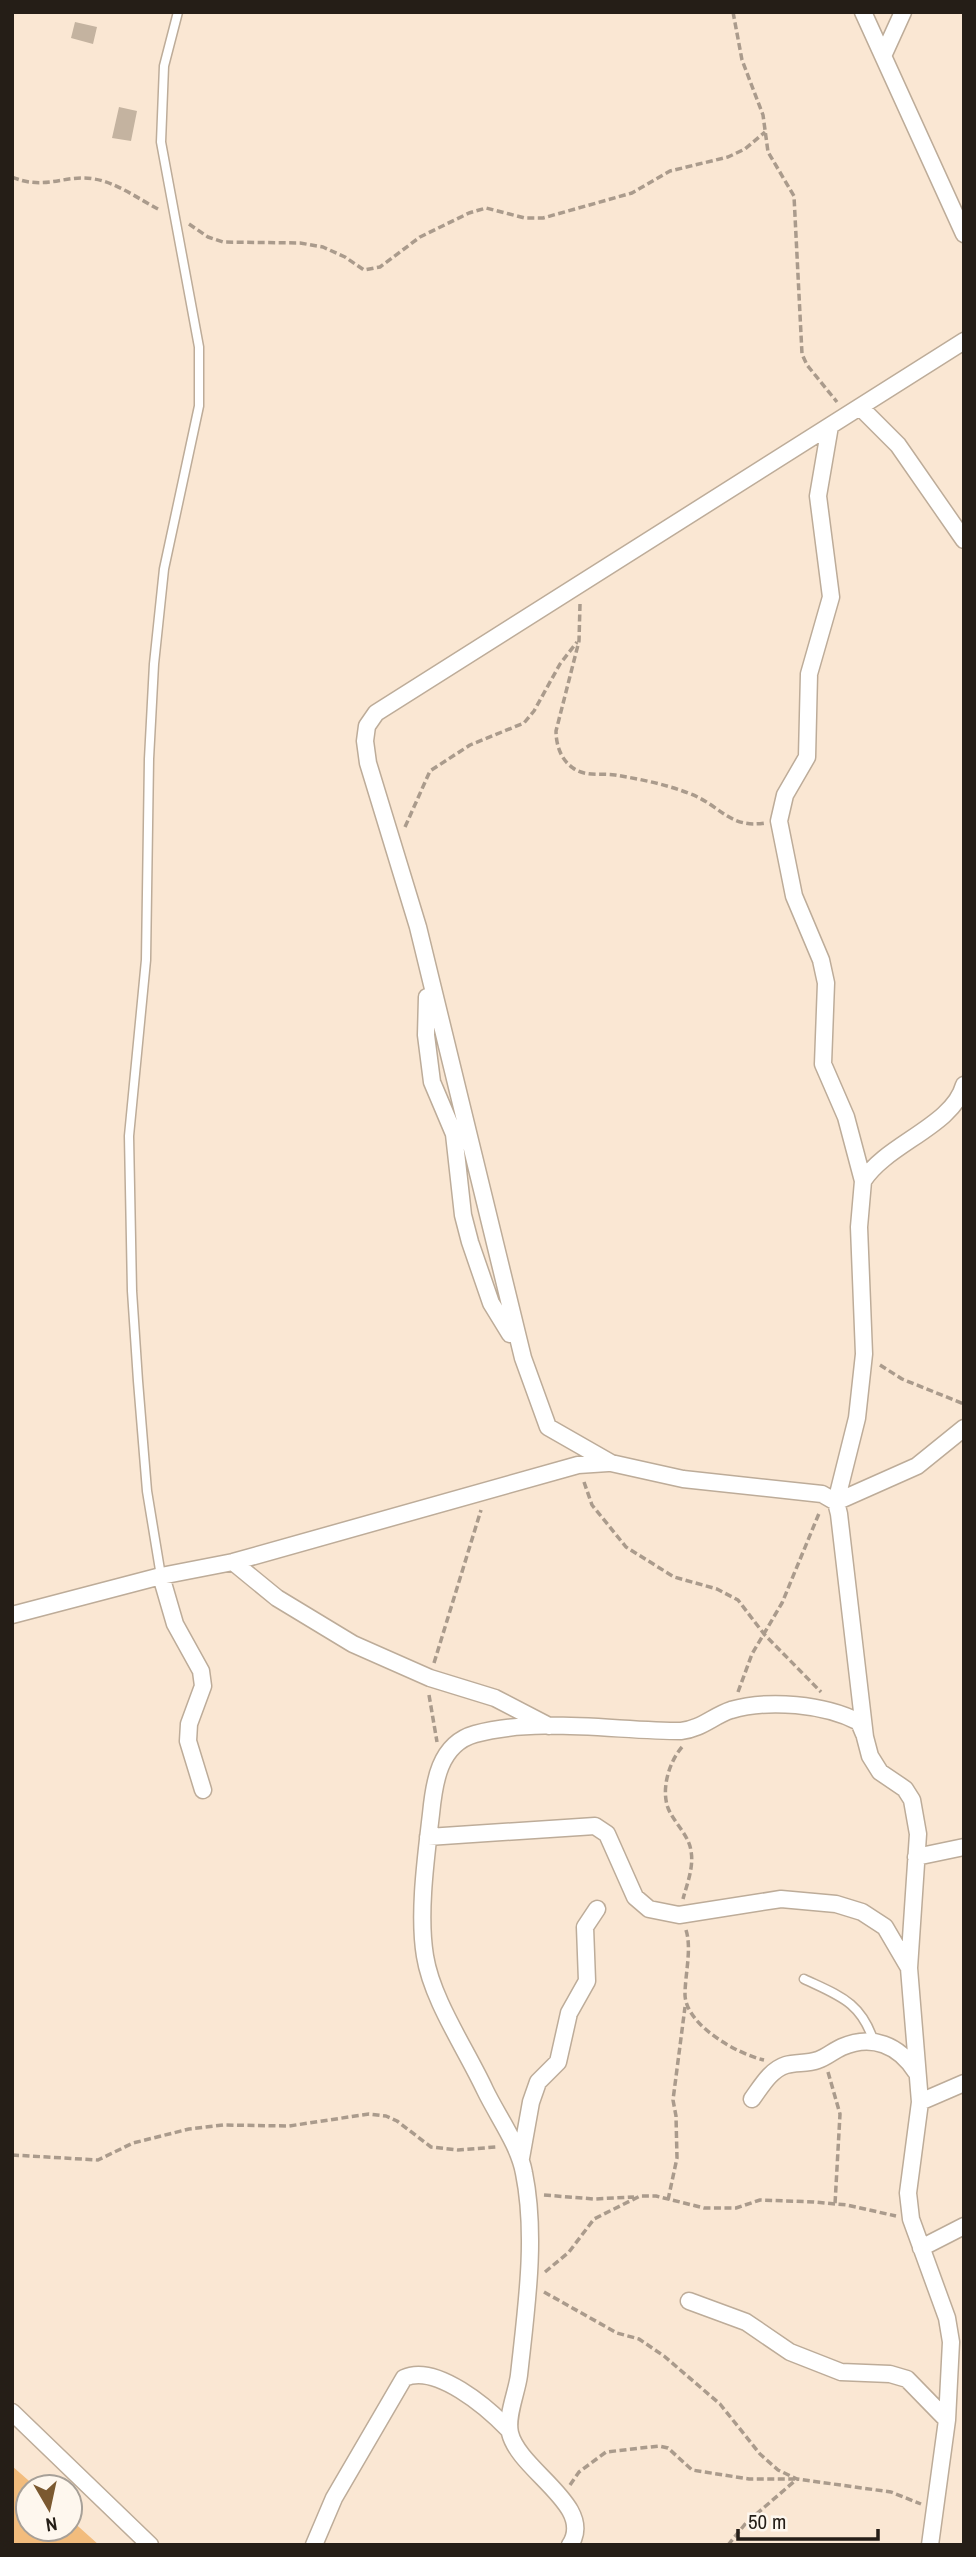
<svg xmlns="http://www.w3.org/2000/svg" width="976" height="2557" viewBox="0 0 976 2557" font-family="'Archivo Narrow',sans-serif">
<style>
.green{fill:#f2bc7d}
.building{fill:#c4b3a0}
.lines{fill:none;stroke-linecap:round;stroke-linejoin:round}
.lane-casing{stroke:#bdac99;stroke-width:11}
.street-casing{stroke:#bdac99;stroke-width:19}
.path{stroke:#aa9b8c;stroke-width:3.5;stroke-dasharray:7 3.5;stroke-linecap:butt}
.lane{stroke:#fff;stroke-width:8}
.street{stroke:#fff;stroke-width:16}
</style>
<rect width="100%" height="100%" fill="#fae7d3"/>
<!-- green -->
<path class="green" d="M12 2466 36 2487H28V2529H70V2519L99 2545H12Z"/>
<!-- building -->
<path class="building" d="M75 22 97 27 93 44 71 38Z
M119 107 137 111 131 141 112 138Z"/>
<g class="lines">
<!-- lane casing -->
<g class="lane-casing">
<path id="lane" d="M161 1576 147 1491 138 1381 132 1291 129 1136 146 960 149 759 154 664 164 569 199 406V347L161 142 164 66 178 12
M804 1979C840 1996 861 2002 874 2042"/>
</g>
<!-- street casing -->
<g class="street-casing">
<path id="street" d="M863 12 964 234
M883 56 903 12
M861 408 898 445 964 540
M830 426 818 496 831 597 809 674 807 757 785 795 779 821 794 896 821 960 826 983 823 1064 846 1117 863 1181 859 1227 864 1354 857 1418 836 1502
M427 997 426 1035 432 1082 454 1134 463 1215 470 1242 491 1303 510 1334
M863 1181C886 1144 953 1126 964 1085
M836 1502 917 1466 964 1428
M233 1562 277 1598 353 1644 430 1678 495 1698 549 1726
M161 1576 175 1624 201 1671 203 1686 189 1724 188 1741 203 1790
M12 1615 161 1576 233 1562 578 1465 608 1463
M428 1837 595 1826 607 1834 635 1897 649 1909 679 1915 781 1899 836 1904 862 1912 885 1927 909 1968
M916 1857 964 1847
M752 2099C761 2087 770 2070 786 2065 796 2062 807 2064 818 2060 827 2057 833 2051 842 2047 872 2034 899 2045 916 2072
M920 2102 964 2083
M521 2158 531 2102 538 2082 558 2062 569 2013 587 1981 585 1927 597 1909
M921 2248 964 2226
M689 2301 746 2322 790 2352 841 2372 890 2374 907 2379 947 2420
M12 2412 150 2545
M314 2545 334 2498 404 2378C436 2363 488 2408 509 2430
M570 2545C596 2506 519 2471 510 2433 506 2416 517 2392 519 2375 526 2310 537 2237 524 2173 519 2145 498 2117 485 2090 466 2049 432 2000 425 1956 418 1914 426 1857 431 1814 434 1783 439 1744 475 1734 537 1717 617 1731 681 1731 701 1729 713 1716 731 1710 769 1699 824 1704 859 1722L864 1734
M930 2545 947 2420 951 2342 947 2318 911 2219 908 2193 920 2102 909 1968 918 1834 912 1800 905 1789 880 1772 870 1756 865 1737 839 1514 836 1502 822 1494 683 1479 611 1463 548 1427 523 1358 418 927 368 763 365 741 367 726 376 713 964 341"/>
</g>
<!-- path -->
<path class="path" d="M733 12 742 60 763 115 768 152 794 196 802 354 807 365 837 402
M12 177C45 191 64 174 94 179 116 182 140 200 160 210
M189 224 208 237 223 242 300 243 323 247 345 257 364 270 380 267 420 237 469 213 486 208 525 218H543L632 193 670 171 728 157 745 149 765 132
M580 604 579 641 556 731C556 745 561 760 573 768 585 777 601 773 615 775 639 779 665 784 688 793 720 804 728 829 765 823
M405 827 430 771 470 745 524 723 534 711 560 664 577 642
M880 1365 902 1379 964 1404
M584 1482 592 1505 626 1547 674 1577 717 1589 738 1600 764 1634 821 1692
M434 1663 481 1510
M738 1692 752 1654 782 1603 820 1511
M429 1695 437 1742
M682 1747C669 1762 661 1789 668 1808 674 1823 689 1835 691 1851 694 1867 687 1884 683 1899
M686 1930C692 1949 685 1974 685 1995 686 2025 737 2054 764 2060
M828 2072 840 2114 835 2204
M12 2155 98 2160 133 2143 189 2129 223 2125 289 2126 369 2114 386 2116 397 2121 431 2147 458 2150 496 2147
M544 2195 594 2199 634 2197
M668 2200 677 2158 676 2116 673 2100 685 2007
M545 2272 569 2252 594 2219 640 2196H656L704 2208H736L760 2200 814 2202 847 2205 896 2216
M544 2292 617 2333 639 2339 664 2356 720 2404 760 2454 778 2470 797 2479 891 2492 921 2504
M570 2485 579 2472 606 2452 659 2446 668 2448 692 2470 749 2479H795
M728 2545 746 2523 797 2479"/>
<!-- lane -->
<use href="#lane" class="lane"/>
<!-- street -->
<use href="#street" class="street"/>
</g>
<!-- border -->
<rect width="976" height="2557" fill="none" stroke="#251e17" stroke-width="28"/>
<!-- north arrow -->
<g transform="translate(49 2508) rotate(171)"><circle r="33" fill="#fef7ee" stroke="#a7a098" stroke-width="2"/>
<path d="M0-5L12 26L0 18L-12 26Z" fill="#7b5930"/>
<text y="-10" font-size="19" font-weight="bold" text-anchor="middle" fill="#251e17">N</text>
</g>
<!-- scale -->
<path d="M738 2529v10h140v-10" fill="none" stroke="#251e17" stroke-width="3.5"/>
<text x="748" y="2529" font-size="21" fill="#251e17" stroke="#fef7ee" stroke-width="5" paint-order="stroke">50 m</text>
</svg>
